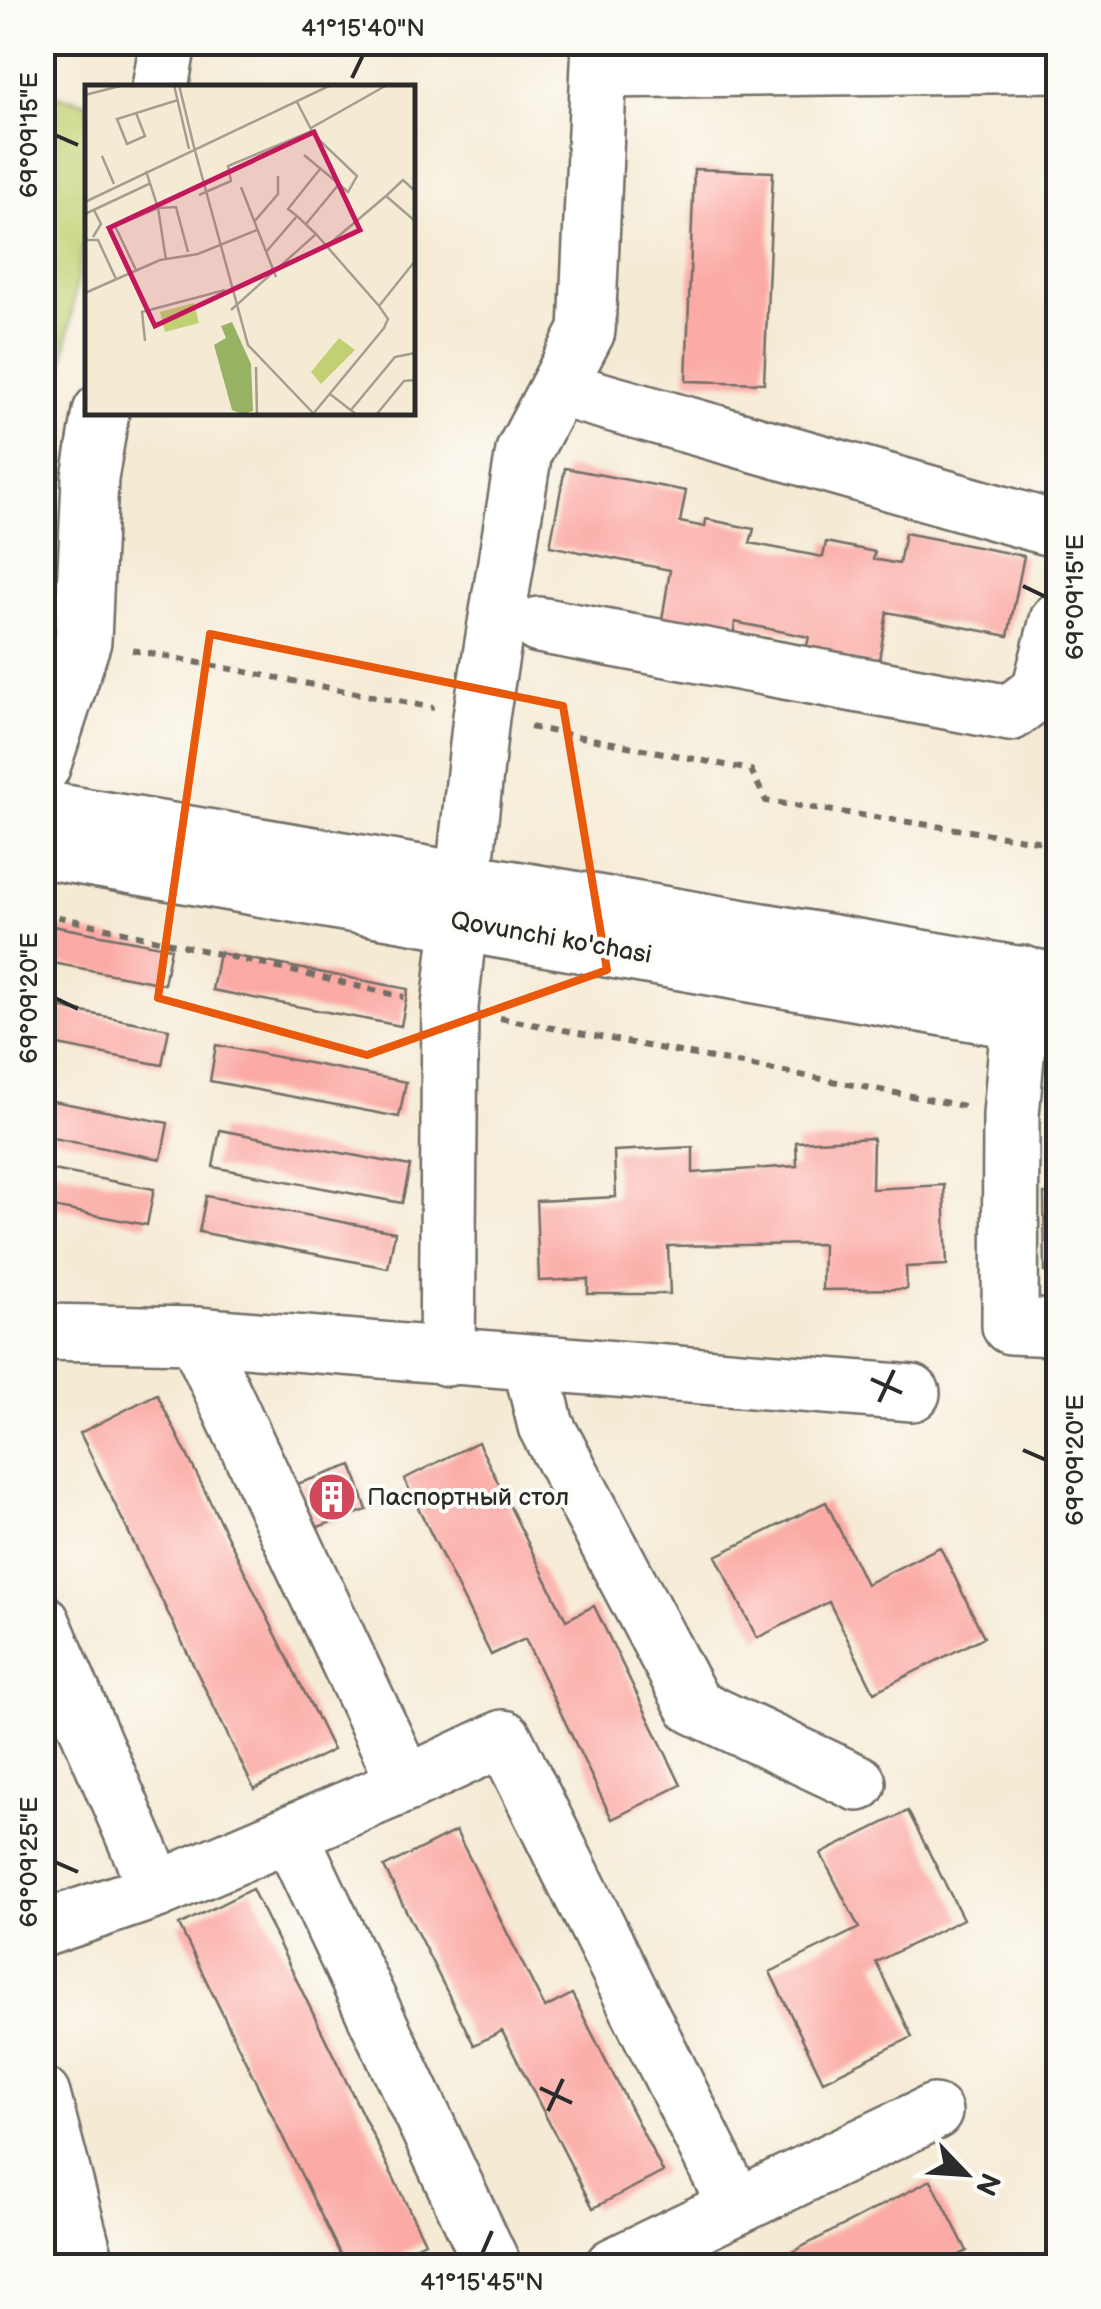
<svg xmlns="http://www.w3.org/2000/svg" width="1101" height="2309" viewBox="0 0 1101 2309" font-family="'Balsamiq Sans',sans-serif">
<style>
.green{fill:#c1d072;stroke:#767e4e;stroke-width:2.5}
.building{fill:#fbaaa5}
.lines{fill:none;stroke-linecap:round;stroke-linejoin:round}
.minor-casing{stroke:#726e66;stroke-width:60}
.major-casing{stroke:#726e66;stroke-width:60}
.path{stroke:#726e66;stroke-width:6;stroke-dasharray:8 8;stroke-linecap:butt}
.minor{stroke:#fff;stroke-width:55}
.major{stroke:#fff;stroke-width:55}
.marked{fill:none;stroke:#e8590c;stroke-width:8;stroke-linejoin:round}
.ticks{fill:none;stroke:#2b2b2b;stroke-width:4}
.labels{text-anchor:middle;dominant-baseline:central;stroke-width:8;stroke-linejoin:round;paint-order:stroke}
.street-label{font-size:25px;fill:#2b2b2b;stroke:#fdfcf7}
.poi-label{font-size:25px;fill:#2b2b2b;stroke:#fdfcf7;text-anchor:start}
.inset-road{fill:none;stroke:#a49e90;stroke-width:2.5}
.view{fill:#c2185b;fill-opacity:0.15;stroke:#c2185b;stroke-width:5}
.inset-edge{fill:none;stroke:#2b2b2b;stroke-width:5}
.neatline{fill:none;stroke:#2b2b2b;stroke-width:4}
.ticks-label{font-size:25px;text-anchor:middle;fill:#2b2b2b}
</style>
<rect width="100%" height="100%" fill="#fdfcf7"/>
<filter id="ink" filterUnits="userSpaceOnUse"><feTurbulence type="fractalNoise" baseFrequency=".01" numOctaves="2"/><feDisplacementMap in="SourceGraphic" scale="20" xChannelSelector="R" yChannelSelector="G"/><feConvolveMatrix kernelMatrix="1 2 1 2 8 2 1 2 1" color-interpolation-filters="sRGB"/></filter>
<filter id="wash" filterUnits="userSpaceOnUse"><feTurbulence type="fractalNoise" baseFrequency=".0048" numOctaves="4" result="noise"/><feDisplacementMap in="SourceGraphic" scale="40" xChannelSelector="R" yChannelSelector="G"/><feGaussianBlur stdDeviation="2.25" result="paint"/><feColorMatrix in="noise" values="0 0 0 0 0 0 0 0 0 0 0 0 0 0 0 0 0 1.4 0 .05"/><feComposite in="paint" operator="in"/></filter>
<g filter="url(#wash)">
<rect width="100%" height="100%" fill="#f5ead4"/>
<!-- green -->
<path class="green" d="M43 94 88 102 87 219 48 459 42 458Z"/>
<g id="blocks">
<!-- building -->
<path class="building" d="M694 169 773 172 764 383 686 381Z
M565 468 686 491 680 522 705 527 706 519 754 529 750 543 823 557 826 542 875 552 873 559 899 564 905 533 1024 556 1008 636 887 612 878 666 805 653 809 637 735 622 733 639 661 626 670 570 550 546Z
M42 924 171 948 164 984 42 961Z
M219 953 408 989 401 1026 212 990Z
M42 1004 169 1029 162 1065 42 1042Z
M216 1045 406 1082 399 1117 210 1081Z
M42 1099 168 1123 161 1159 42 1136Z
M220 1130 410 1166 402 1203 213 1167Z
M873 1138 872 1189 944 1185 947 1265 906 1267 907 1289 822 1290 823 1244 668 1246 670 1294H588V1279L539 1281 536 1201 616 1197 614 1151 693 1147V1173L797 1166 796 1142Z
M42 1168 154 1189 147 1225 42 1205Z
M1044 1194H1058V1272H1045Z
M206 1196 395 1232 388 1268 199 1232Z
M157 1394 333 1750 254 1789 80 1433Z
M478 1442 566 1620 594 1606 681 1785 612 1819 525 1639 491 1655 404 1479Z
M352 1465 367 1510 312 1529 297 1484Z
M826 1502 866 1584 940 1547 984 1637 874 1692 829 1602 757 1638 716 1556Z
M908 1811 963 1919 876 1962 912 2037 823 2081 770 1972 859 1928 821 1854Z
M456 1831 545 2008 572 1994 663 2172 593 2208 502 2031 474 2045 384 1867Z
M252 1889 425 2242 377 2266H346L179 1925Z
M931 2180 967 2251 937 2266H765Z"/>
</g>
</g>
<g filter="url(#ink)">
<use href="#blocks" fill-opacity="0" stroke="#726e66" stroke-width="2.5"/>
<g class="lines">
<!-- minor casing -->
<g class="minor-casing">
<path id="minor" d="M600 70 1058 64
M160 88 168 42
M557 388 1058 530
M539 625 1010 713 1040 690 1058 620
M42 767 83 641 90 478 101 412
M1023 974 1011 1115 1010 1326 1058 1328
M42 1332 196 1335 912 1393
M447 1358 450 1007 481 717 524 451 587 331 600 42
M531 1365 546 1426 694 1706 858 1783
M42 1622 157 1890 42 1929
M406 1784 504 1738 736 2206
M291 1836 493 2266
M157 1890 406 1784 196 1335
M42 2095 87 2266
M613 2266 934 2112"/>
</g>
<!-- major casing -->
<g class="major-casing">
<path id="major" d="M42 809 1058 981
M42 850 1058 1028"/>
</g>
<!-- path -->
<path class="path" d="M132 650 434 708
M530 727 751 770 766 801 1058 844
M42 913 404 997
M500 1018 964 1106"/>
<!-- minor -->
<use href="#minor" class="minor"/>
<!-- major -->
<use href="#major" class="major"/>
</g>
</g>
<!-- marked area -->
<path class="marked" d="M210 634 563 706 607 970 367 1055 158 998Z"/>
<!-- ticks -->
<path class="ticks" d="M352 78 363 55M55 135 78 145M1023 586 1046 597M55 998 78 1009M871 1379 902 1393M879 1402 894 1370M1023 1450 1046 1460M55 1862 78 1872M540 2088 572 2103M548 2111 563 2079M482 2254 492 2231"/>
<!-- icons -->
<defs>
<g id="building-disc" transform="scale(2.5)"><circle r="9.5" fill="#d1495b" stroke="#fdfcf7"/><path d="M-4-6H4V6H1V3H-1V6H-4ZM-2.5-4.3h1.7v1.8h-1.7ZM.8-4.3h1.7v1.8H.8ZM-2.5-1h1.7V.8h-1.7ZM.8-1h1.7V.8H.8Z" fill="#fff"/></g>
</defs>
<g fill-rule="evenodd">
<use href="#building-disc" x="332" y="1497"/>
</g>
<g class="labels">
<!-- street labels -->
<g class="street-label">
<text transform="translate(551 938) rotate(10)">Qovunchi ko'chasi</text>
</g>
<!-- poi labels -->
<g class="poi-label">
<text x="367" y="1497">Паспортный стол</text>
</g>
</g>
<!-- overview -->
<g transform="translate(85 85)">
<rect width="330" height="330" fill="#f5ead4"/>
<path d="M109 218 114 238 80 247 75 227ZM254 253 270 265 236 299 226 287Z" fill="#c1d072"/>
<path d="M147 237 166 279 168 326 157 329 147 325 129 260 141 253 136 241Z" fill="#98b264"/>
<path class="inset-road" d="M89 0 104 64M94 0 109 62M0 10 39 0M212 17 229 50 272 91 263 107 254 99 221 139M51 28 60 51 42 59 32 34 93 15M226 43 302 0M109 62 163 260 230 330M219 70 254 99M17 71 29 99M61 86 73 123 91 122 103 167M156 102 191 192M114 110 146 96 143 81 227 46M301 111 318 95 330 106M0 117 246 0M0 129 66 98M212 131 203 124 235 84M169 137 193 109V91M8 152 16 139 9 125M0 155H13L31 194M243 160 301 111 330 136M181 167 212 131 231 149M51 185 30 141 73 123 81 175M0 208 75 175 113 169 172 145M294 221 330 176M146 225 231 149 294 221 303 234 299 243 228 329M60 256 57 227 140 205M171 282 172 330M245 309 272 330M266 325 310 272 330 268M291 330 319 296 330 295"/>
<path class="view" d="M229 47 275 145 70 241 24 143Z"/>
<rect width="330" height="330" class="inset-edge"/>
</g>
<!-- margin -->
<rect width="1101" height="2309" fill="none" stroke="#fdfcf7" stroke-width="110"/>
<!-- north arrow -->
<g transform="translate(966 2174) rotate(115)" stroke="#fdfcf7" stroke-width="8" paint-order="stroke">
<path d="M0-8L18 38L0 25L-18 38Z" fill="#2b2b2b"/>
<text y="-15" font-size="28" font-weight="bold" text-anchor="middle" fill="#2b2b2b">N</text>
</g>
<rect x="55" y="55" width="991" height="2199" class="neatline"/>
<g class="ticks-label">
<text x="363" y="36">41°15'40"N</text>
<text transform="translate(28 135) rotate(-90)" y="9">69°09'15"E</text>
<text transform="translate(1074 597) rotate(-90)" y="9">69°09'15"E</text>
<text transform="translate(28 998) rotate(-90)" y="9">69°09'20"E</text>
<text transform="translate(1074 1460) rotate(-90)" y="9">69°09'20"E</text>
<text transform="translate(28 1862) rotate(-90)" y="9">69°09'25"E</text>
<text x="482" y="2290">41°15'45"N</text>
</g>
</svg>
